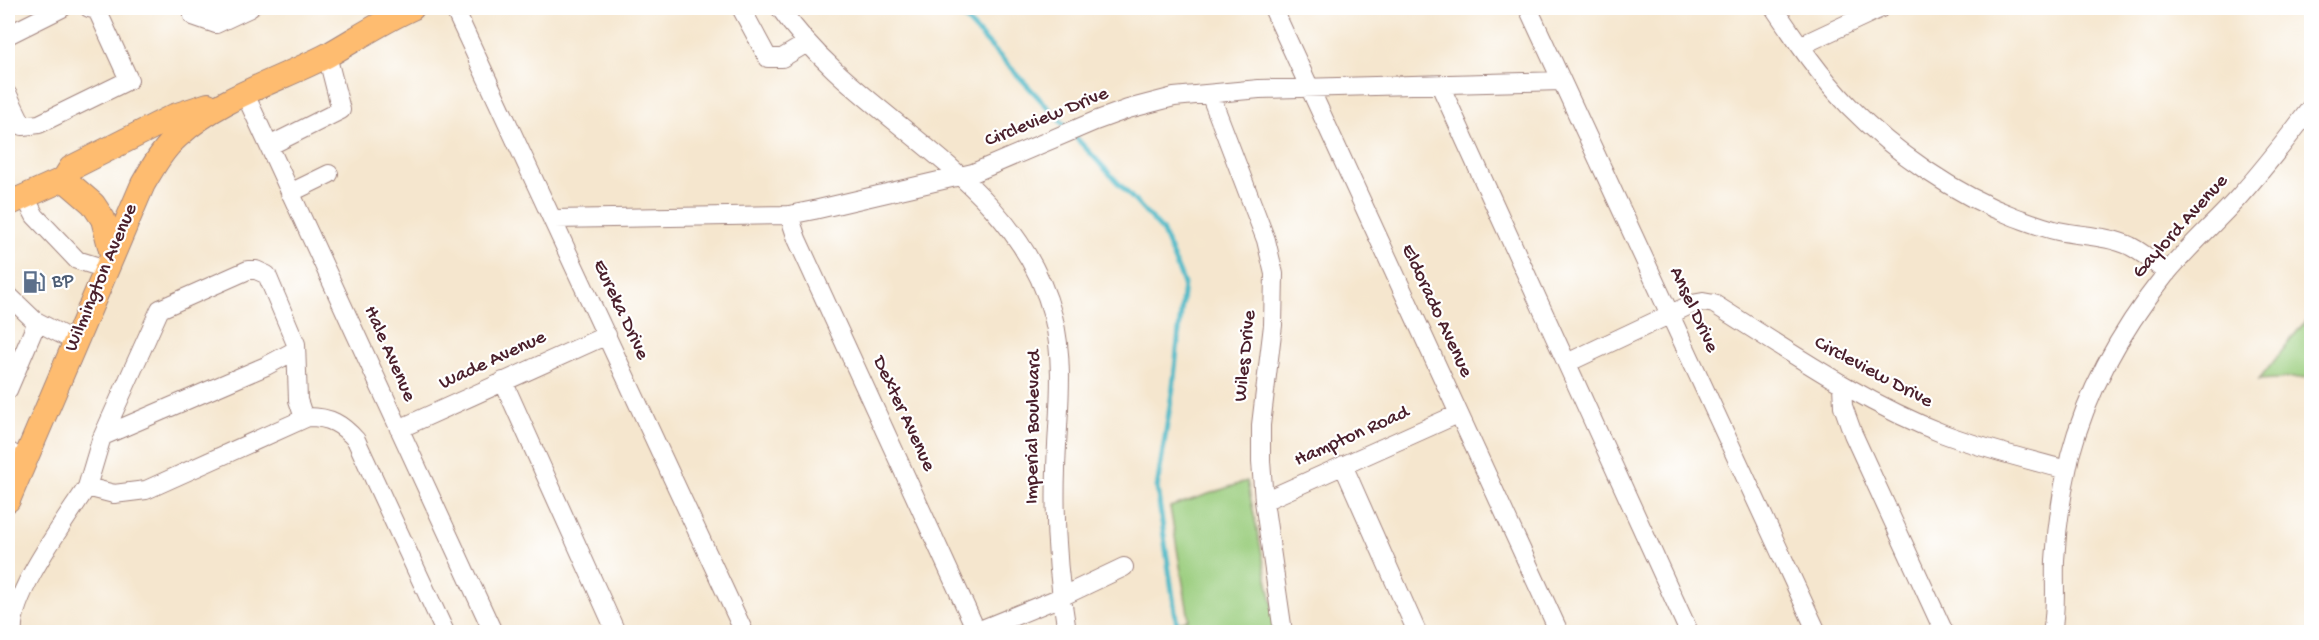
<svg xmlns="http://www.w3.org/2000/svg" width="2319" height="640" viewBox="0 0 2319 640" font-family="'Gochi Hand',sans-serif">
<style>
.green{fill:#9bce7f;stroke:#727655;stroke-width:1.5}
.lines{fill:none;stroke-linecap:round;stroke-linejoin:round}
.stream{stroke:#4db9c7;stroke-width:5}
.minor-casing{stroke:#a0827c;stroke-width:20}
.major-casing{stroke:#a0827c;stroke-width:26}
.minor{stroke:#fff;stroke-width:18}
.major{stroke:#febc70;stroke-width:24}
.labels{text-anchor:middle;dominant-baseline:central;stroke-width:4.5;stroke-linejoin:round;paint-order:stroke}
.street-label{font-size:20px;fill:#4a1f2b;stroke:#fff}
.service-label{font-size:20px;fill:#4e5e75;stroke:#fff;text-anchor:start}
</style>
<rect width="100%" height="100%" fill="#fff"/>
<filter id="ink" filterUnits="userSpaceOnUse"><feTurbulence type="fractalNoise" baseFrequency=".0167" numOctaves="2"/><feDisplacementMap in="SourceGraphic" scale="12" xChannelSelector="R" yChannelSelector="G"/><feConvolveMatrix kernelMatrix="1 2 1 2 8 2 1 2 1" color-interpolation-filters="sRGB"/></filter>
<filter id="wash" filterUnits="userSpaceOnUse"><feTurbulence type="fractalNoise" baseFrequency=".008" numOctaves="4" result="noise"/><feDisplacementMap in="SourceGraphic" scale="24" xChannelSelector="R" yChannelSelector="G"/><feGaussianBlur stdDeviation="1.35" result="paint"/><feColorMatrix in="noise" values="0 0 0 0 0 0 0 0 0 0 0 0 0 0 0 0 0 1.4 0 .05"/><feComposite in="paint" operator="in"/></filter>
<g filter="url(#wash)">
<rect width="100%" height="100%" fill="#f5e6ce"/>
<!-- green -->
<path class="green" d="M2311 314V377L2259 380Z
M1247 481 1278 632H1154L1189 619 1170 507Z"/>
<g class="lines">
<!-- stream -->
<path class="stream" d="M955 8 1162 230 1184 284 1173 387 1157 488 1178 632"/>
</g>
</g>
<g filter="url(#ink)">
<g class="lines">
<!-- minor casing -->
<g class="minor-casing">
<path id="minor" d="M454 8 744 632
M741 8 768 58H782L807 43
M780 8C857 121 1016 174 1053 316 1066 367 1057 418 1056 470 1054 525 1058 578 1067 632
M1273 8 1559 632
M1528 8 1817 632
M1774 8C1797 42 1820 76 1849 106 1894 152 1954 194 2015 217 2029 222 2044 228 2058 231 2082 236 2108 236 2130 246 2144 253 2155 263 2167 273
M193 16 216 24 250 8
M8 35 62 8
M1800 46 1881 8
M1440 85 1689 632
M245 94 493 632
M1210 94 1266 240 1274 274 1273 325 1261 425V461L1264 501 1283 632
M8 95 23 126 39 124 129 80 97 10 89 8
M269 146 341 110 327 55
M290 193 329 174
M25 197 35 216 77 260 106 269
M789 215 797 239 977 632
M554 219 789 215 814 210 973 173 1095 121 1128 109 1174 97 1259 89 1561 81
M8 295 34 320 74 341
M1567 363 1692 304 1703 302 1714 304C1789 351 1861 402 1944 434 1984 449 2026 459 2067 470
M503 381 616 632
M1842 385 1843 406 1853 434 1944 632
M8 390 37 322
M399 429 607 335
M103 436 266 366 296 350
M8 451 24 461
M1343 465 1417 632
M87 487 101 440 160 309 248 270H256L267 275 296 344 298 400 304 418
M1264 501 1458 414
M13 632C9 596 66 520 87 487L114 494 146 490 308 417C330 417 342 424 356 440L445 632
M975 632 1061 597 1124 567
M2052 632C2057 609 2054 584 2055 560 2057 525 2062 490 2070 456 2087 391 2123 328 2165 275 2187 248 2214 224 2237 199 2264 169 2288 138 2312 106"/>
</g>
<!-- major casing -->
<g class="major-casing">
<path id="major" d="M64 179 93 204 103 219 112 254
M8 204 64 179 71 168 174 116 208 105
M8 500 143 184C153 167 163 149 178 136 220 97 278 81 328 55 356 39 383 21 412 8"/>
</g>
<!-- minor -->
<use href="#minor" class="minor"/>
<!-- major -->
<use href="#major" class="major"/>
</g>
</g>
<!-- icons -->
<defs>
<g id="fuel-bare" transform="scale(1.8)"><path d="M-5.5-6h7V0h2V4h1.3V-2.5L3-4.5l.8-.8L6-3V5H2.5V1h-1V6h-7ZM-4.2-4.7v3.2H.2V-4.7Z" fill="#5c6f8a" stroke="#fff" stroke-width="2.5" paint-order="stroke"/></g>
</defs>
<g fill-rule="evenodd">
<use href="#fuel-bare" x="34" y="282"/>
</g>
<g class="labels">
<!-- street labels -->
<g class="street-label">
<text transform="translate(1047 118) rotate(-22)">Circleview Drive</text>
<text transform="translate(2181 227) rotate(-48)">Gaylord Avenue</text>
<text transform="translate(102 278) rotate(-67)">Wilmington Avenue</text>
<text transform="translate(620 310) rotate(65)">Eureka Drive</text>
<text transform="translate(1693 310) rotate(65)">Ansel Drive</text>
<text transform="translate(1436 311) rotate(65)">Eldorado Avenue</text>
<text transform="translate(389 354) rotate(66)">Hale Avenue</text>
<text transform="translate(1246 356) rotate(-84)">Wiles Drive</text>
<text transform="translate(493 361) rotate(-25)">Wade Avenue</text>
<text transform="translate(1873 373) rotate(28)">Circleview Drive</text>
<text transform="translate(903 414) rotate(65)">Dexter Avenue</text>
<text transform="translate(1034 427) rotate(-89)">Imperial Boulevard</text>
<text transform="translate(1352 437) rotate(-24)">Hampton Road</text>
</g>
<!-- service labels -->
<g class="service-label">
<text x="52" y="282">BP</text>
</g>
</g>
<!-- margin -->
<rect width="2319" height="640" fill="none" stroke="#fff" stroke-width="30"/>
</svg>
